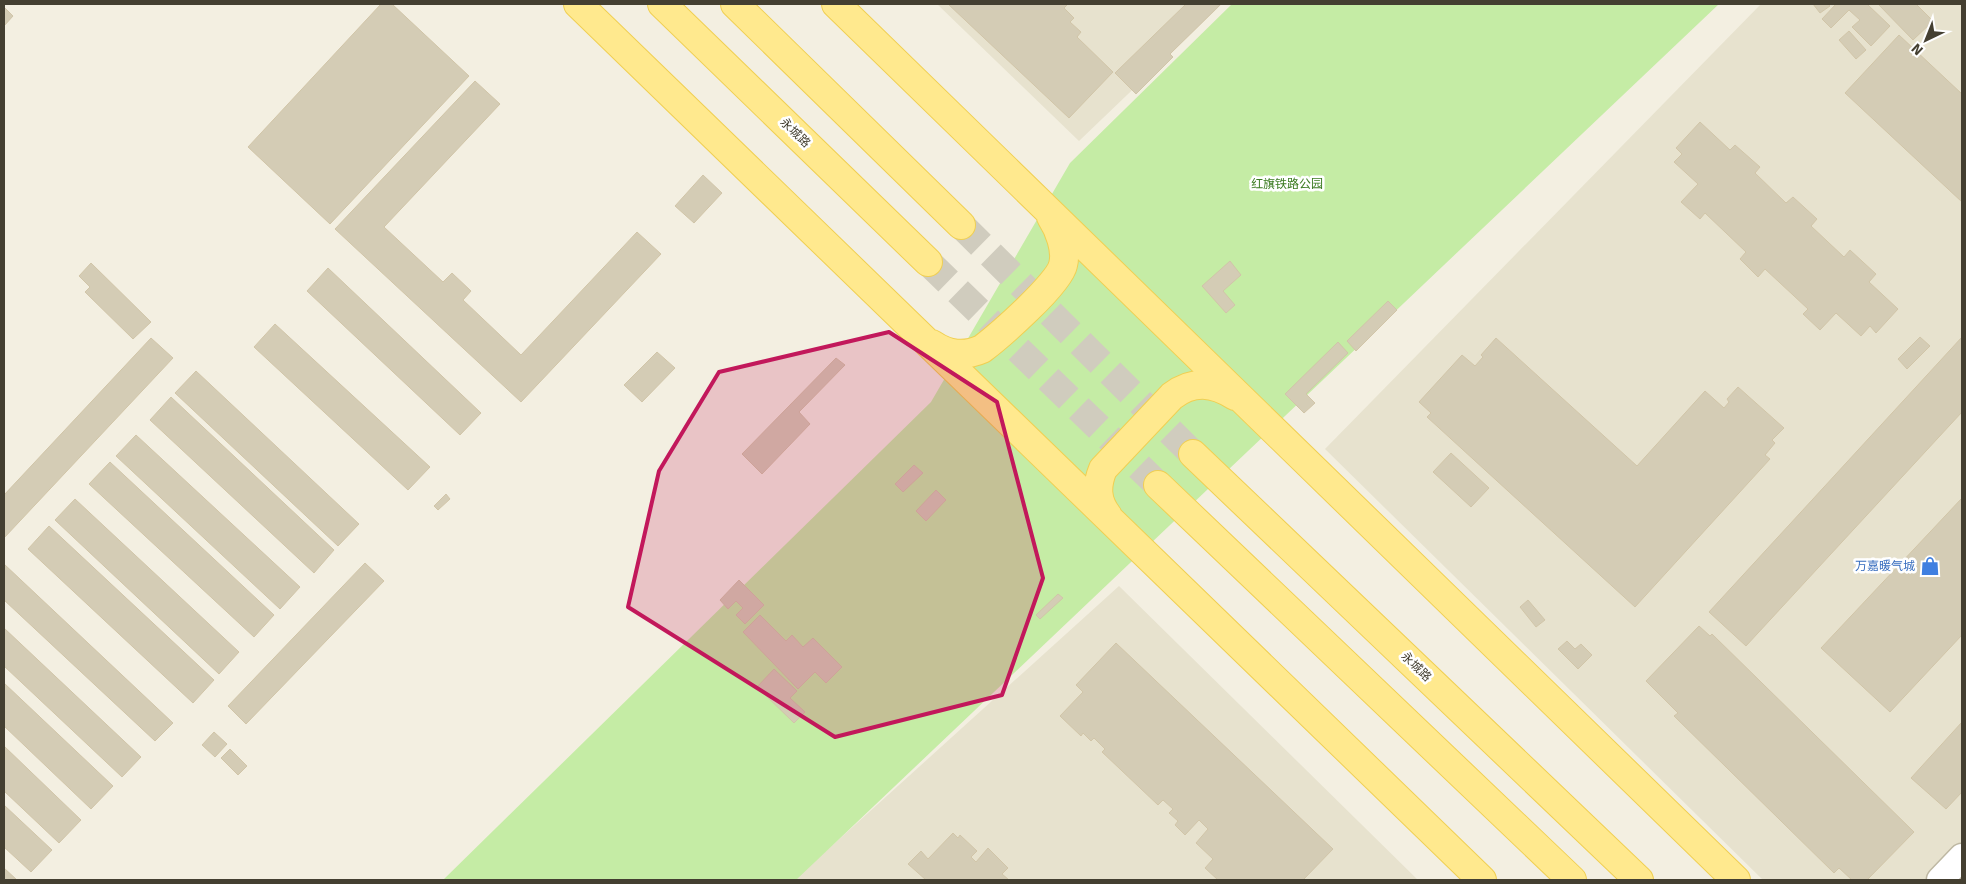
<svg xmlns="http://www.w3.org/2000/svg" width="1966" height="884" viewBox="0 0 1966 884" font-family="Signika,'Noto Sans SC',sans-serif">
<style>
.residential{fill:#e7e2ce}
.green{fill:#c5eca5}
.building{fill:#d4ccb5;stroke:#d1c5a8}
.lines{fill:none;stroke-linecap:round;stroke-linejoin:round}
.primary-tunnel{stroke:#d0ccbe;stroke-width:28;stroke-dasharray:28 14;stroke-linecap:butt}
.street-casing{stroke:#beb8a3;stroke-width:29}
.primary-casing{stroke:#f0cf52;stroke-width:30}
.street{stroke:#fff;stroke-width:26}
.primary{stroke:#ffe98e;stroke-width:28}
.marked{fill:#c2185b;fill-opacity:0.2;stroke:#c2185b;stroke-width:4;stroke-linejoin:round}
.labels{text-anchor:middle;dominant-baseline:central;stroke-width:5;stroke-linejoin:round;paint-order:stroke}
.street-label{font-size:12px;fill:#443f31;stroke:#fff}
.park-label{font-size:12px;fill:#3a7b20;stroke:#fff}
.shop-label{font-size:12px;fill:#366cbe;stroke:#fff;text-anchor:end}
</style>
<rect width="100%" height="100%" fill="#f3efe1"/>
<!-- residential -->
<path class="residential" d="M937 4H1222L1079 141Z
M1761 4H1962V880H1763L1325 449Z
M1119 586 1418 880H794Z"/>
<!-- green -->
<path class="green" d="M1232 4H1719L796 880H443L931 402 1070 163Z"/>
<!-- building -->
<path class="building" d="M381 4H392L469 76 330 224 248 147Z
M948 4H1068L1064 8 1074 18 1070 22 1081 32 1077 37 1113 72 1069 118Z
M1186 4H1221L1170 54 1173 57 1136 94 1115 73Z
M1813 4H1828L1830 6 1820 13Z
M1836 4H1867L1890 26 1871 46 1852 27 1860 20 1849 10 1831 28 1822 19Z
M1878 4H1916L1933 21 1913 40Z
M4 7 13 16 4 26Z
M1849 31 1866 50 1856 59 1839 40Z
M1899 35 1962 94V202L1845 93Z
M475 81 500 104 384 227 443 282 452 273 471 291 463 300 521 355 637 232 661 254 521 402 335 229Z
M1700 122 1730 150 1735 145 1760 167 1755 173 1786 203 1793 197 1817 219 1811 226 1844 257 1850 250 1876 274 1869 282 1898 309 1876 333 1870 326 1861 336 1836 313 1820 330 1803 314 1808 309 1765 269 1758 277 1740 259 1746 252 1705 213 1700 219 1681 202 1698 184 1674 162 1682 154 1676 148Z
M703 175 722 193 694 223 675 206Z
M1230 261 1241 275 1223 291 1235 305 1226 313 1202 286Z
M91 263 151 322 133 339 85 292 90 287 79 276Z
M328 268 481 413 460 435 307 291Z
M1388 301 1397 310 1356 351 1347 341Z
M275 324 430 467 408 490 254 347Z
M1920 337 1930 346 1907 369 1898 359Z
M1962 337V412L1746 646 1709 612Z
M151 338 173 358 4 538V495Z
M1496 338 1637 466 1705 391 1724 408 1729 402 1727 399 1738 387 1784 428 1772 440 1775 443 1765 455 1770 459 1635 607 1427 417 1431 413 1419 402 1462 355 1475 366 1483 357 1481 355Z
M1338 342 1348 353 1306 394 1315 403 1304 413 1285 394Z
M657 352 675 368 642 402 624 385Z
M836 358 845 365 799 412 810 424 762 474 742 454Z
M196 371 359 524 338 546 175 393Z
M171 397 334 550 314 573 150 420Z
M136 435 300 587 280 609 116 456Z
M1451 453 1489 488 1471 507 1433 472Z
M110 462 274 615 254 637 89 484Z
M914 465 923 473 903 492 895 484Z
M936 490 946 500 926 521 916 511Z
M446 494 450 499 438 510 434 506Z
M1962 498V635L1890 712 1821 648Z
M75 499 239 652 219 674 55 520Z
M49 526 214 680 193 703 28 549Z
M365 563 384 581 246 724 228 706Z
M4 564 173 723 155 741 4 600Z
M739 580 764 605 745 624 736 615 743 608 736 601 728 609 720 600Z
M1058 594 1063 598 1040 619 1036 615Z
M1528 600 1545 620 1536 627 1520 607Z
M760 615 786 641 792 635 803 647 813 638 842 667 826 683 815 672 798 689 743 632Z
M1699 626 1710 636 1712 634 1914 832 1867 880H1852L1839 868 1834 873 1674 716 1678 713 1646 681Z
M4 628 141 757 122 777 4 666Z
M1567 641 1575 649 1581 644 1592 655 1578 669 1558 649Z
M1116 643 1333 849 1303 880H1218L1205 868 1213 859 1196 843 1208 829 1199 820 1185 835 1175 825 1178 821 1169 813 1173 809 1163 800 1158 805 1102 752 1105 749 1094 738 1091 741 1083 733 1081 736 1060 716 1083 692 1076 685Z
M774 669 797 691 790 698 805 712 794 723 757 687Z
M4 683 113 786 91 809 4 726Z
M1962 722V792L1946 809 1911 778Z
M214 732 227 744 215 757 202 745Z
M4 746 81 820 59 843 4 791Z
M230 749 247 766 238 775 221 758Z
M4 805 52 850 31 872 4 847Z
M953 833 958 838 960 835 977 851 971 857 976 862 988 848 1008 868 1002 874 1009 880H926L908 864 921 851 928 859Z
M4 868 17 880H4Z"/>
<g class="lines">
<!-- primary-tunnel -->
<path class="primary-tunnel" d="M961 225 1193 454
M928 262 1158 485"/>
<!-- street casing -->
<g class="street-casing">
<path id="street" d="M1940 880 1962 857"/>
</g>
<!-- primary casing -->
<g class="primary-casing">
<path id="primary" d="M578 4 1482 880
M662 4 928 262
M735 4 961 225
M836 4 1736 880
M932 344C948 355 964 357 982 349 999 336 1059 284 1063 265 1067 250 1059 229 1051 217
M1193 454 1639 880
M1158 485 1572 880
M1108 516C1096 501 1096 486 1103 469L1172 396C1193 380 1213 382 1235 396"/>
</g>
<!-- street -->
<use href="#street" class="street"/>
<!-- primary -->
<use href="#primary" class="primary"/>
</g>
<!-- marked area -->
<path class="marked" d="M889 332 997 402 1043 578 1002 695 835 737 628 607 659 471 719 372Z"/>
<!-- icons -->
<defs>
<g id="shop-bare" transform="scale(1.5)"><path d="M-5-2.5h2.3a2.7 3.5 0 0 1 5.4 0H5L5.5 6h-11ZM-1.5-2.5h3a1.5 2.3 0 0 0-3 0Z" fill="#3f7fe0" stroke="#fff" stroke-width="2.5" paint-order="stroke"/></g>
</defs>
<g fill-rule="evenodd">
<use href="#shop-bare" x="1930" y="566"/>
</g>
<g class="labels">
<!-- street labels -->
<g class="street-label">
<text transform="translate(795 133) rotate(44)">永城路</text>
<text transform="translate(1416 667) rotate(44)">永城路</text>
</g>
<!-- park labels -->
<g class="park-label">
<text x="1287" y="184">红旗铁路公园</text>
</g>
<!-- shop labels -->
<g class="shop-label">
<text x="1915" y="566">万嘉暖气城</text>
</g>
</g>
<!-- border -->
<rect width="1966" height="884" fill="none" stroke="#443f31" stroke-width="10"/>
<!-- north arrow -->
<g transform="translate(1926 40) rotate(223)" stroke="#ffffff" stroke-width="4" paint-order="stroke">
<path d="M0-4L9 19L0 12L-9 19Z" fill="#443f31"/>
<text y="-8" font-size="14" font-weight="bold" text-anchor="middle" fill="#443f31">N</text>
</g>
</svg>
